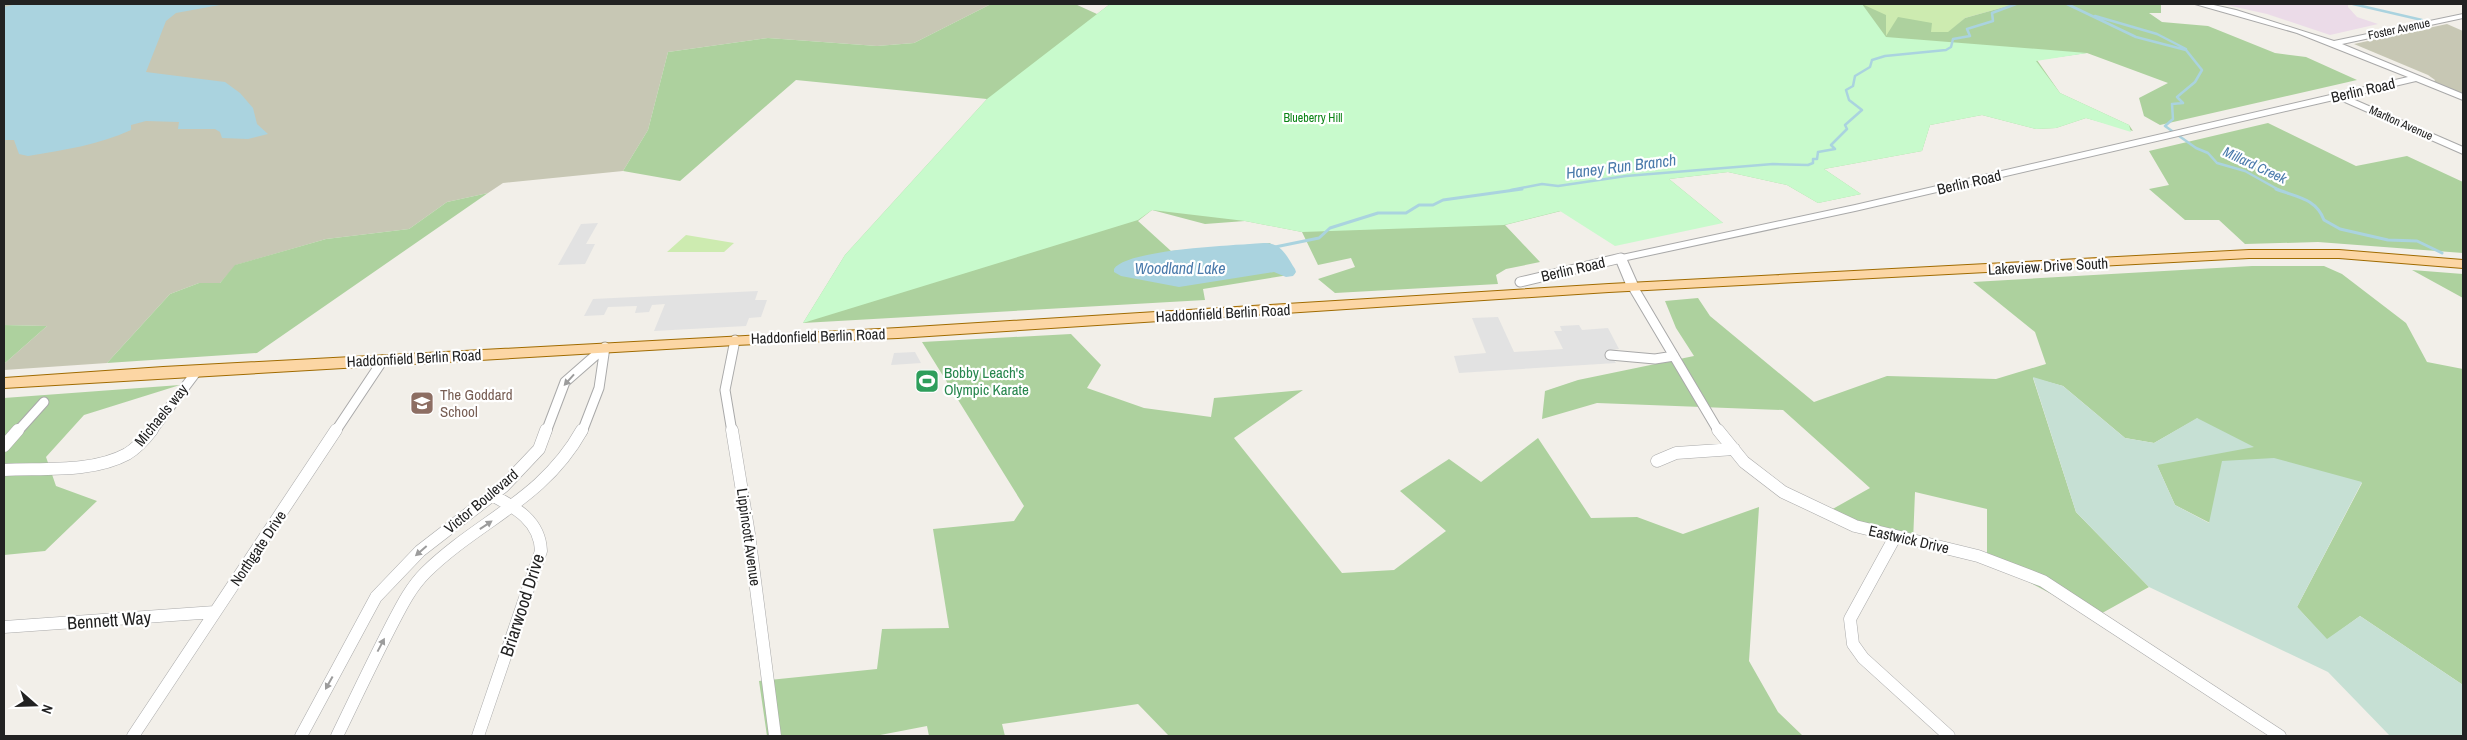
<svg xmlns="http://www.w3.org/2000/svg" width="2467" height="740" viewBox="0 0 2467 740" font-family="'Archivo Narrow',sans-serif">
<style>
.industrial{fill:#ebdbe8}
.construction{fill:#c7c7b4}
.grass{fill:#cdebb0}
.forest{fill:#add19e}
.wetland{fill:#c6e0d4}
.park{fill:#c8facc}
.parking{fill:#e2e2e2}
.water{fill:#aad3df}
.lines{fill:none;stroke-linecap:round;stroke-linejoin:round}
.stream-far1{stroke:#aad3df;stroke-width:2.5}
.stream{stroke:#aad3df;stroke-width:3}
.minor-far1-casing{stroke:#a9a9a9;stroke-width:11}
.minor-casing{stroke:#a9a9a9;stroke-width:13}
.tertiary-casing{stroke:#a9a9a9;stroke-width:2}
.primary-casing{stroke:#a06b00;stroke-width:2}
.minor-far1{stroke:#fff;stroke-width:9}
.minor{stroke:#fff;stroke-width:12}
.tertiary{fill:#fff;fill-rule:evenodd}
.primary{fill:#fcd6a4;fill-rule:evenodd}
.oneway{fill:#9c9c9c}
.labels{text-anchor:middle;dominant-baseline:central;stroke-width:4.5;stroke-linejoin:round;paint-order:stroke}
.far-street-label{font-size:12px;fill:#222;stroke:#fff}
.far-park-label{font-size:12px;fill:#0c8416;stroke:#fff}
.far-water-label{font-size:14px;font-style:italic;fill:#4a7aab;stroke:#fff}
.street-label{font-size:15px;fill:#222;stroke:#fff}
.leisure-label{font-size:15px;fill:#27864d;stroke:#fff;text-anchor:start}
.education-label{font-size:15px;fill:#785e54;stroke:#fff;text-anchor:start}
.water-label{font-size:16px;font-style:italic;fill:#4a7aab;stroke:#fff}
.near-street-label{font-size:18px;fill:#222;stroke:#fff}
</style>
<rect width="100%" height="100%" fill="#f2efe9"/>
<!-- industrial -->
<path class="industrial" d="M2222 4H2348V7L2357 17 2378 24 2330 35 2267 14Z"/>
<!-- construction -->
<path class="construction" d="M4 4H991L914 43 877 46 768 38 668 52 648 130 623 171 503 183 488 193 447 202 409 229 326 239 236 265 220 283H199L170 294 107 363 4 370V364L47 326 4 325Z
M2447 24 2463 31V97L2433 84 2435 80 2428 75 2354 44Z"/>
<!-- grass -->
<path class="grass" d="M1862 4H2015L1965 18 1949 32 1886 37Z
M686 235 734 243 724 252H667Z"/>
<!-- forest -->
<path class="forest" d="M991 4H1075L1097 14 1110 4H1862L1886 15V36L1898 17 1932 23 1931 32H1948L1965 18 2015 4H2161V13H2149L2162 22 2208 26 2275 53 2306 57 2357 80 2160 125 2144 116 2139 98 2168 83 2087 53 2037 60 2060 93 2129 125 2133 131 2086 118 2056 128 2036 129 1982 115 1930 125 1922 151 1824 169 1861 194 1818 203 1787 185 1728 172 1669 179 1723 223 1569 209 1505 225 1540 262 1506 269 1496 275 1498 284 1335 293 1318 279 1355 267 1351 258 1318 265 1302 232 1245 221 1205 224 1152 210 1138 221 1171 251 1270 243 1295 274 1203 289 1205 300 803 323 845 255 987 99 796 80 680 181 623 171 648 130 668 52 768 38 877 46 914 43Z
M2268 123 2356 166 2407 156 2463 182V253L2318 242 2245 244 2219 220H2185L2149 189 2169 185 2149 151Z
M488 193 257 353 107 363 170 294 199 283H220L235 265 326 239 409 229 447 202Z
M2252 266H2324L2342 274 2406 323 2427 362 2463 369V685L2360 616 2327 640 2297 607 2362 483 2210 523 2175 505 2157 465 2198 418 2154 443 2125 438 2063 386 2033 378 2076 512 2149 587 2095 617 1987 560V509L1915 492 1913 542 1822 515 1870 488 1783 410 1597 403 1542 419 1545 391 1578 380 1694 356 1676 328 1665 301 1698 298 1710 316 1814 402 1887 376 1996 379 2046 364 2035 332 1973 282Z
M2412 270 2463 274V298Z
M4 325 47 326 4 364Z
M1071 334 1101 365 1087 388 1144 408 1211 417 1214 398 1303 390 1234 438 1342 573 1394 570 1446 531 1400 491 1449 459 1481 482 1538 438 1591 518 1637 517 1683 534 1759 507 1749 661 1778 712 1803 736H1169L1138 704 1002 724 1005 736H929L927 726 875 736H767L759 681 877 669 882 629 949 628 933 529 1014 521 1024 506 922 342Z
M180 385 84 415 46 457 56 486 97 501 45 551 4 555V398Z"/>
<!-- wetland -->
<path class="wetland" d="M2033 377 2063 386 2125 438 2154 443 2197 418 2254 447 2157 465 2175 505 2209 523 2222 461 2274 458 2362 482 2297 607 2327 639 2360 616 2463 685V736H2390L2328 672 2149 587 2076 512Z"/>
<!-- park -->
<path class="park" d="M1110 4H1862L1886 37 2087 53 2036 61 2060 93 2129 125 2131 132 2086 118 2056 128 2036 129 1982 115 1930 125 1922 151 1824 169 1861 194 1818 203 1787 185 1728 172 1669 179 1723 223 1615 246 1560 211 1504 225 1302 232 1245 221 1152 210 1138 220 803 323 845 255 987 99Z"/>
<!-- parking -->
<path class="parking" d="M598 223 586 244H595L585 264 558 265 581 224Z
M758 291 755 300H767L761 317 749 318 746 326 654 331 665 304 652 305 649 312 635 313 637 306 608 307 604 315 584 316 593 299Z
M1498 317 1514 352 1563 349 1554 331H1562L1560 326 1579 325 1582 330 1608 328 1619 349 1612 350V358L1616 363 1459 373 1454 356 1486 353 1472 318Z
M915 352 921 363 891 365 894 353Z"/>
<!-- water -->
<path class="water" d="M17 4H225L176 13 166 21 146 72 225 82 240 93 253 108 257 124 268 134 248 139 222 138 220 132 215 129H178L179 122 146 121 131 125V130C98 145 64 150 28 156L19 154 14 140H4V7Z
M1265 243C1282 243 1287 257 1295 269L1296 272 1293 276 1286 277 1274 272 1179 287 1121 276 1114 272V269C1126 249 1239 245 1265 243Z"/>
<g class="lines">
<!-- stream-far1 -->
<path class="stream-far1" d="M2067 4 2136 37 2186 50 2202 70 2195 82 2177 97 2183 103 2172 104 2173 119 2165 126 2196 148 2208 153 2217 163 2245 171 2279 190
M2353 4 2422 20
M2095 16 2157 34 2186 49
M1511 190 1542 184 1558 186 1626 176 1773 164 1808 165 1813 163V159H1817L1818 152 1835 149 1831 145 1847 129 1845 125 1862 110 1849 100 1846 90 1853 86 1855 76 1870 67 1872 60 1885 56 1946 50 1951 47 1953 39 1970 36 1967 29 1993 21 1992 13 2016 4"/>
<!-- stream -->
<path class="stream" d="M2276 189C2296 197 2316 198 2324 220L2340 229 2388 240 2417 241 2442 253
M1275 247 1319 238 1330 228 1378 213H1406L1419 205H1433L1443 200 1522 189"/>
<!-- minor-far1 casing -->
<g class="minor-far1-casing">
<path id="minor-far1" d="M1520 282 1621 258
M1633 287 1719 432
M1610 355 1655 359 1674 356
M17 432 44 402
M151 432 197 371
M335 432 383 360
M546 432 565 382 605 347
M582 432 599 388 605 347
M732 432 725 390 735 340"/>
</g>
<!-- minor casing -->
<g class="minor-casing">
<path id="minor" d="M732 430 749 534 775 736
M1718 430 1744 462 1783 492 1855 526 1978 556 2043 581 2280 736
M4 446 18 430
M1657 461 1676 453 1734 449
M4 470C43 468 92 473 127 454 137 448 145 439 152 430
M1895 537 1850 619 1853 644 1863 658 1949 736
M4 627 215 612
M133 736 336 430
M301 736 376 597 420 551 504 486 539 449 546 430
M337 736C354 701 371 665 389 630 400 609 409 589 426 572 479 520 543 500 582 430
M478 736 541 551C540 521 516 508 492 495"/>
</g>
<!-- tertiary casing -->
<g class="tertiary-casing">
<path id="tertiary" d="M2195 4H2209L2236 10 2334 41 2463 14V18L2342 44 2463 94V100L2416 81 2348 97 2463 147V154L2338 99 1855 211 1627 260 1639 287 1633 290 1627 287 1615 258 1617 256 1855 205 2408 77 2297 33Z"/>
</g>
<!-- primary casing -->
<g class="primary-casing">
<path id="primary" d="M2249 250H2339L2463 260V268L2339 258H2249L1609 292 898 338 735 345 4 388V378L163 367 898 328 1609 284Z"/>
</g>
<!-- minor-far1 -->
<use href="#minor-far1" class="minor-far1"/>
<!-- minor -->
<use href="#minor" class="minor"/>
<!-- tertiary -->
<use href="#tertiary" class="tertiary"/>
<!-- primary -->
<use href="#primary" class="primary"/>
</g>
<!-- one-way arrows -->
<defs><path id="oneway-solid" d="M-6-.8H1V-3.2L6.5 0L1 3.2V.8H-6Z" transform="scale(1.25)"/></defs>
<g class="oneway">
<use href="#oneway-solid" transform="translate(569 380) rotate(132)"/>
<use href="#oneway-solid" transform="translate(486 525) rotate(-34)"/>
<use href="#oneway-solid" transform="translate(421 551) rotate(139)"/>
<use href="#oneway-solid" transform="translate(381 645) rotate(-62)"/>
<use href="#oneway-solid" transform="translate(329 683) rotate(119)"/>
</g>
<!-- icons -->
<defs>
<g id="stadium-square" transform="scale(1.25)"><rect x="-9" y="-9" width="18" height="18" rx="4" fill="#2e9e5b" stroke="#fff"/><path d="M0-5a6.5 5 0 1 0 0 10a6.5 5 0 1 0 0-10ZM-3.5-1.8h7v3.6h-7Z" fill="#fff"/></g>
<g id="school-square" transform="scale(1.25)"><rect x="-9" y="-9" width="18" height="18" rx="4" fill="#8d6e63" stroke="#fff"/><path d="M0-5L7-2L0 1L-7-2ZM-4 1L0 2.5L4 1V4Q0 6-4 4Z" fill="#fff"/></g>
</defs>
<g fill-rule="evenodd">
<use href="#stadium-square" x="927" y="381"/>
<use href="#school-square" x="422" y="403"/>
</g>
<g class="labels">
<!-- far-street labels -->
<g class="far-street-label">
<text transform="translate(2399 29) rotate(-12)">Foster Avenue</text>
<text transform="translate(2401 123) rotate(24)">Marlton Avenue</text>
</g>
<!-- far-park labels -->
<g class="far-park-label">
<text x="1313" y="118">Blueberry Hill</text>
</g>
<!-- far-water labels -->
<g class="far-water-label">
<text transform="translate(2255 165) rotate(25)">Millard Creek</text>
</g>
<!-- street labels -->
<g class="street-label">
<text transform="translate(2363 90) rotate(-13)">Berlin Road</text>
<text transform="translate(1969 182) rotate(-13)">Berlin Road</text>
<text transform="translate(2048 266) rotate(-3)">Lakeview Drive South</text>
<text transform="translate(1573 269) rotate(-13)">Berlin Road</text>
<text transform="translate(1223 313) rotate(-3)">Haddonfield Berlin Road</text>
<text transform="translate(818 336) rotate(-2)">Haddonfield Berlin Road</text>
<text transform="translate(414 358) rotate(-3)">Haddonfield Berlin Road</text>
<text transform="translate(161 415) rotate(-51)">Michaels way</text>
<text transform="translate(481 501) rotate(-40)">Victor Boulevard</text>
<text transform="translate(749 537) rotate(82)">Lippincott Avenue</text>
<text transform="translate(1909 539) rotate(13)">Eastwick Drive</text>
<text transform="translate(258 548) rotate(-56)">Northgate Drive</text>
</g>
<!-- leisure labels -->
<g class="leisure-label">
<text x="944" y="372">Bobby Leach's<tspan x="944" dy="17">Olympic Karate</tspan></text>
</g>
<!-- education labels -->
<g class="education-label">
<text x="440" y="394">The Goddard<tspan x="440" dy="17">School</tspan></text>
</g>
<!-- water labels -->
<g class="water-label">
<text transform="translate(1621 166) rotate(-7)">Haney Run Branch</text>
<text x="1180" y="268">Woodland Lake</text>
</g>
<!-- near-street labels -->
<g class="near-street-label">
<text transform="translate(522 605) rotate(-72)">Briarwood Drive</text>
<text transform="translate(109 620) rotate(-4)">Bennett Way</text>
</g>
</g>
<!-- border -->
<rect width="2467" height="740" fill="none" stroke="#222222" stroke-width="10"/>
<!-- north arrow -->
<g transform="translate(35 705) rotate(110)" stroke="#ffffff" stroke-width="4" paint-order="stroke">
<path d="M0-4L9 19L0 12L-9 19Z" fill="#222222"/>
<text y="-8" font-size="14" font-weight="bold" text-anchor="middle" fill="#222222">N</text>
</g>
</svg>
